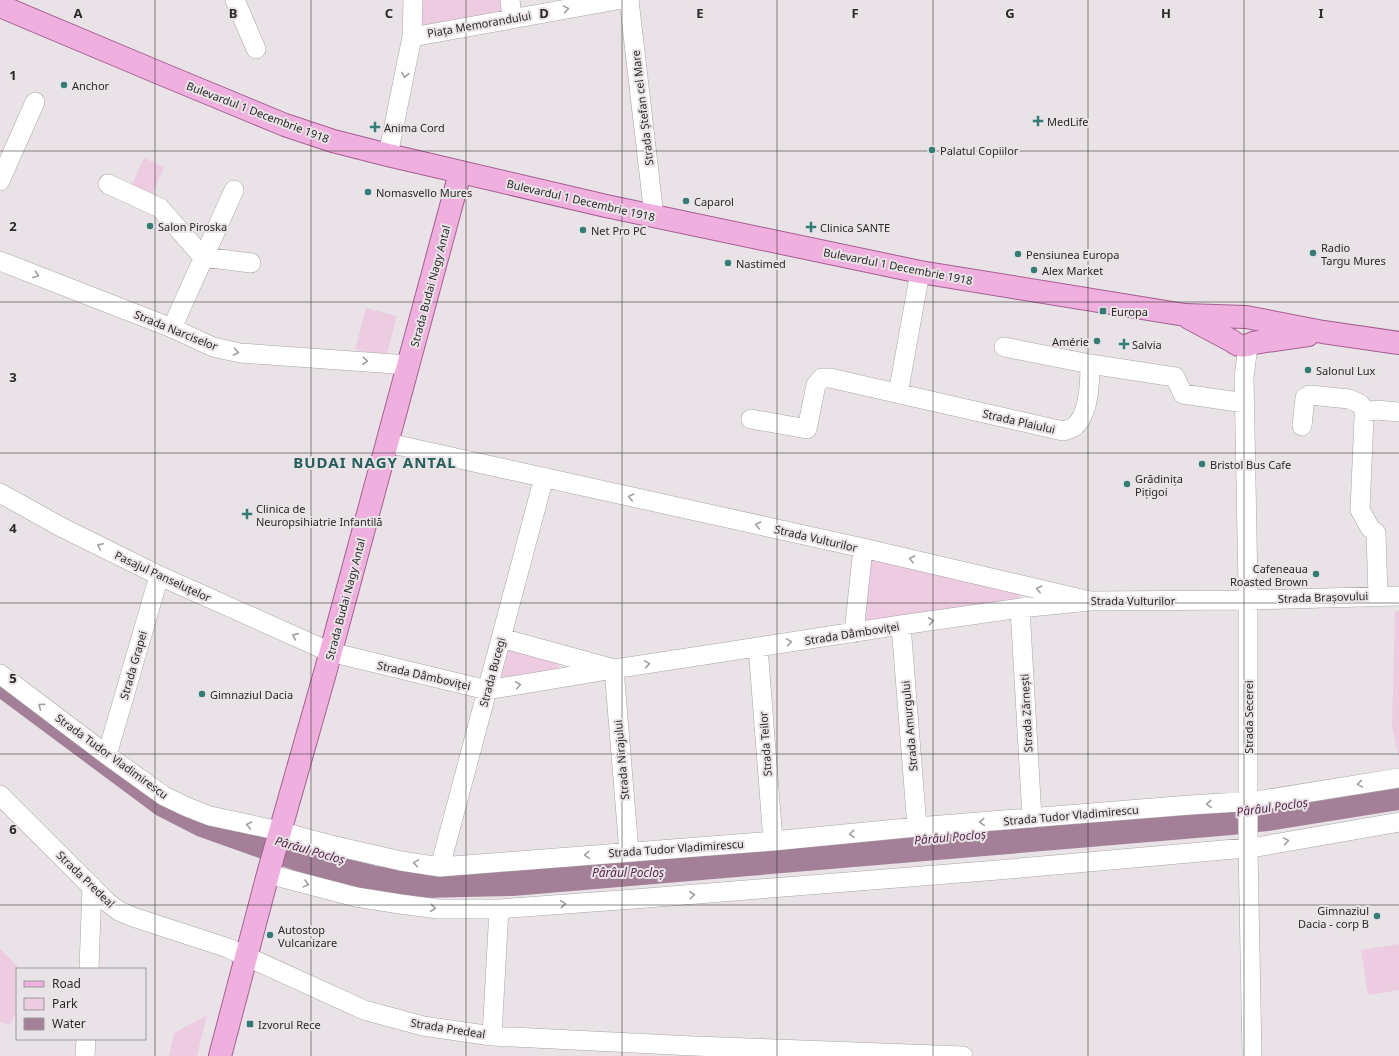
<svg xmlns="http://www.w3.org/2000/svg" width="1399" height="1056" viewBox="0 0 1399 1056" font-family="'Noto Sans',sans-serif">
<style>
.green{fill:#edcce2}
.water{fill:#a38098}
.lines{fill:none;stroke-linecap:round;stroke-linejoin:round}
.minor-casing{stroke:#a9a3a7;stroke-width:20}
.major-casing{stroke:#a55f92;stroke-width:24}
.minor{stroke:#fff;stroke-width:19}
.major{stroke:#f0b0df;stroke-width:22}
.oneway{stroke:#a09f9f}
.grid{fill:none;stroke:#2b292a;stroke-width:1;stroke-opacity:0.55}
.poi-dot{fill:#357c76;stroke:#e9e3e7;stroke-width:1.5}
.labels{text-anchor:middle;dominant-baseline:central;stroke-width:4;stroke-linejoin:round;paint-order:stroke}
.street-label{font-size:11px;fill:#2b292a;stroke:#e9e3e7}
.poi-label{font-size:11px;fill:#2b292a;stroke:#e9e3e7;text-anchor:start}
.water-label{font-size:12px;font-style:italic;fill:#57274a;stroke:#e9e3e7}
.district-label{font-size:15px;font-weight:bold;letter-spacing:1px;fill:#255e5a;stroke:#e9e3e7}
.grid-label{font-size:13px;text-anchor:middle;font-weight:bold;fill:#2b292a;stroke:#e9e3e7;stroke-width:4;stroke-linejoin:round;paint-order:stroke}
</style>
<rect width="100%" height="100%" fill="#e9e3e7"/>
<!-- green -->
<path class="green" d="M417 0H516L518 14 416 32Z
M144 158 164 167 151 197 130 188Z
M366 308 397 316 386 357 355 349Z
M867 555 1019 591 1020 596 1019 602 860 627Z
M1395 611H1399V758L1392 726Z
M509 649 559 663V668L556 669 501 678Z
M1399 944V990L1368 995 1361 950Z
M0 948 20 969H17V1010L10 1025 0 1022Z
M207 1015 197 1056H169L174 1033Z"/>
<!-- water -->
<path class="water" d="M0 679 101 756 261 836 377 866 427 873 1399 783V810L1268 831 1232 835 513 896 420 898 356 889 307 875 197 836 156 815 0 699Z"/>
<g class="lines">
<!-- minor casing -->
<g class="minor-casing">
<path id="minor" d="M235 0 256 49
M413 0 412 37 617 0
M510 0 512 18
M629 0 654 216
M388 155 412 37
M0 181 35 102
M108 184 160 208 203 257 251 263
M0 261 172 328 213 347 240 353 409 365
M172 328 234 190
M1248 346 1244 377 1248 588V847L1252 1056
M1004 347 1090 364 1175 377 1183 394 1245 403
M898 394 920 272
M751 419 807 429 816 385 822 378H830L1063 431C1067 430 1072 429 1075 426 1089 414 1090 382 1090 364
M1302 426 1305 398 1310 395 1349 399 1360 404 1365 412
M388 443 863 548 1090 601 1248 600 1399 596
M0 493 61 527 160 576 330 652 487 690 614 669 901 625 1020 608 1090 601
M1378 595 1376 533 1370 528 1360 510 1364 418 1365 412 1376 410 1399 412
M1020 608 1032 818
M901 625 917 827
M854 633 863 548
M501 638 614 669 629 852
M758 647 773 841
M0 674 107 755 164 796 187 807 210 816 271 829 331 845 401 861 440 867 773 841 917 827 1190 805 1256 801 1399 778
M107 755 157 583 160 576
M0 795 107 902 119 911 133 917 228 948 364 1010 423 1026 492 1036 693 1046 963 1056
M440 867 544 477
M268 874 356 897 400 904 438 909H499L634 899 998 870 1257 847 1399 822
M89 969 92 886
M492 1036 499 909
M85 1056 86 1039"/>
</g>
<!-- major casing -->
<g class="major-casing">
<path id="major" d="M0 6 157 72 285 125 333 141 388 155 606 206 920 272 1185 315 1246 317 1323 332 1399 343
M1189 318 1232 341C1239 347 1245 347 1253 343L1308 335
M220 1056 268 874 325 673 460 173"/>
</g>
<!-- minor -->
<use href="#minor" class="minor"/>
<!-- major -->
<use href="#major" class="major"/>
</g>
<!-- one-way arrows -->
<defs><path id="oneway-chevron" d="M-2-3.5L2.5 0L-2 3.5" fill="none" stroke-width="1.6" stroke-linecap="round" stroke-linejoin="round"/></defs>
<g class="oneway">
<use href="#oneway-chevron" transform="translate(566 9) rotate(-10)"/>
<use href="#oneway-chevron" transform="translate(405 75) rotate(101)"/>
<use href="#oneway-chevron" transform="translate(36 275) rotate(21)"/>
<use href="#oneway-chevron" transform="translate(236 352) rotate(10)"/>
<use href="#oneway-chevron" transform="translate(365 361) rotate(4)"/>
<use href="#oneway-chevron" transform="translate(631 497) rotate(-167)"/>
<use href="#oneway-chevron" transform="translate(758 525) rotate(-167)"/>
<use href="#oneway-chevron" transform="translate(100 546) rotate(-154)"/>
<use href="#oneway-chevron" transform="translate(912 559) rotate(-167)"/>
<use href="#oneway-chevron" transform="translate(1039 589) rotate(-167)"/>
<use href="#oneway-chevron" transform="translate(931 621) rotate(-8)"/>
<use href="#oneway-chevron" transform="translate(295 636) rotate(-156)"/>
<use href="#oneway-chevron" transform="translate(789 642) rotate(-9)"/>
<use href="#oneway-chevron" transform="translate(647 664) rotate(-9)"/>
<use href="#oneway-chevron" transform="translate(518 685) rotate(-10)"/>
<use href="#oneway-chevron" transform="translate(41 706) rotate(-143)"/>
<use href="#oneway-chevron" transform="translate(1360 784) rotate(171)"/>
<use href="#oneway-chevron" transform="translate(1209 804) rotate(176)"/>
<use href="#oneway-chevron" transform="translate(982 822) rotate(176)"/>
<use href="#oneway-chevron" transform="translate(249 825) rotate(-168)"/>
<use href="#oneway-chevron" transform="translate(852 834) rotate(175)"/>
<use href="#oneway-chevron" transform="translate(1286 841) rotate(-10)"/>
<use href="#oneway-chevron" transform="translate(587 855) rotate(176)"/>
<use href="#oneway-chevron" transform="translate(416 863) rotate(-171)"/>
<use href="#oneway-chevron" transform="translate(306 884) rotate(15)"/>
<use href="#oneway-chevron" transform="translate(692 895) rotate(-5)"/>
<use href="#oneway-chevron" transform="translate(563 904) rotate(-4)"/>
<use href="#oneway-chevron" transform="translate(433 908) rotate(6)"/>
</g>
<!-- grid -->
<path class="grid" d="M155 0V1056M311 0V1056M466 0V1056M622 0V1056M777 0V1056M933 0V1056M1088 0V1056M1244 0V1056M0 151H1399M0 302H1399M0 453H1399M0 603H1399M0 754H1399M0 905H1399"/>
<!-- markers -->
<g class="poi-dot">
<circle cx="64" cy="85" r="4"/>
<path d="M1036 115h4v4h4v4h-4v4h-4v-4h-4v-4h4z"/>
<path d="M373 121h4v4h4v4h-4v4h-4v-4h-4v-4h4z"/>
<circle cx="932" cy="150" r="4"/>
<circle cx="368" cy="192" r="4"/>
<circle cx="686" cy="201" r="4"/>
<circle cx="150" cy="226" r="4"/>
<path d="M809 221h4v4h4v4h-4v4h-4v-4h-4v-4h4z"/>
<circle cx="583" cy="230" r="4"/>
<circle cx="1313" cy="253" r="4"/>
<circle cx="1018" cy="254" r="4"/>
<circle cx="728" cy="263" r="4"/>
<circle cx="1034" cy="270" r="4"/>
<rect x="1099" y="307" width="8" height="8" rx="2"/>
<circle cx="1097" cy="341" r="4"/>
<path d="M1122 338h4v4h4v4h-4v4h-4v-4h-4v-4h4z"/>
<circle cx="1308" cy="370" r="4"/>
<circle cx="1202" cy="464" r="4"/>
<circle cx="1127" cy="484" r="4"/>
<path d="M245 508h4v4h4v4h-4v4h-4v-4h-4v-4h4z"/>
<circle cx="1316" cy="574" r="4"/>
<circle cx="202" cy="694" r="4"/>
<circle cx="1377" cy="916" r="4"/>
<circle cx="270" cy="935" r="4"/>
<rect x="246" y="1020" width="8" height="8" rx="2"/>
</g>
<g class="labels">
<!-- street labels -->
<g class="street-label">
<text transform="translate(479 24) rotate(-10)">Piața Memorandului</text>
<text transform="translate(642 108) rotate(-97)">Strada Ștefan cel Mare</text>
<text transform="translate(258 112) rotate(21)">Bulevardul 1 Decembrie 1918</text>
<text transform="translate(581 200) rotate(13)">Bulevardul 1 Decembrie 1918</text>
<text transform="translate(898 266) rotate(11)">Bulevardul 1 Decembrie 1918</text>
<text transform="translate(430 286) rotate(-75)">Strada Budai Nagy Antal</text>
<text transform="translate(176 330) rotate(22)">Strada Narciselor</text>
<text transform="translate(1019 421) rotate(13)">Strada Plaiului</text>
<text transform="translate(816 538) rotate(13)">Strada Vulturilor</text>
<text transform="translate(163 576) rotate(25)">Pasajul Panseluțelor</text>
<text transform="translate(1323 597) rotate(-2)">Strada Brașovului</text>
<text transform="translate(345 599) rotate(-75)">Strada Budai Nagy Antal</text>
<text x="1133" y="600">Strada Vulturilor</text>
<text transform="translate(852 633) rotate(-9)">Strada Dâmboviței</text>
<text transform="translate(133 665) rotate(-74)">Strada Grapei</text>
<text transform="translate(492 672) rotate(-75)">Strada Bucegi</text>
<text transform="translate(424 675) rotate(13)">Strada Dâmboviței</text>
<text transform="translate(1026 713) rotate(-93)">Strada Zărnești</text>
<text transform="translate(1248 717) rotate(-90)">Strada Secerei</text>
<text transform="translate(909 726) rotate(-95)">Strada Amurgului</text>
<text transform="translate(765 744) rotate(-94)">Strada Teilor</text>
<text transform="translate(112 756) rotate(36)">Strada Tudor Vladimirescu</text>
<text transform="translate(621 760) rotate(-95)">Strada Nirajului</text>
<text transform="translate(1071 815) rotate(-5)">Strada Tudor Vladimirescu</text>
<text transform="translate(676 848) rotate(-4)">Strada Tudor Vladimirescu</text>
<text transform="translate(86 879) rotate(44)">Strada Predeal</text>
<text transform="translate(448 1028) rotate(9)">Strada Predeal</text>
</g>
<!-- poi labels -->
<g class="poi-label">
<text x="72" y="85">Anchor</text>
<text x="1047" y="121">MedLife</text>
<text x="384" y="127">Anima Cord</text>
<text x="940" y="150">Palatul Copiilor</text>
<text x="376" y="192">Nomasvello Mures</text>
<text x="694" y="201">Caparol</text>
<text x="158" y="226">Salon Piroska</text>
<text x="820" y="227">Clinica SANTE</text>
<text x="591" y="230">Net Pro PC</text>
<text x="1321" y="247">Radio<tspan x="1321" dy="13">Targu Mures</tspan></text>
<text x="1026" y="254">Pensiunea Europa</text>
<text x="736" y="263">Nastimed</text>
<text x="1042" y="270">Alex Market</text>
<text x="1111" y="311">Europa</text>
<text x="1089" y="341" text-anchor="end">Amérie</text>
<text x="1132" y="344">Salvia</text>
<text x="1316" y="370">Salonul Lux</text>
<text x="1210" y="464">Bristol Bus Cafe</text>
<text x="1135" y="478">Grădinița<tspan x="1135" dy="13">Pițigoi</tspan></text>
<text x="256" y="508">Clinica de<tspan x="256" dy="13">Neuropsihiatrie Infantilă</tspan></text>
<text x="1308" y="568" text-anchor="end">Cafeneaua<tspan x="1308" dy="13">Roasted Brown</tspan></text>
<text x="210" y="694">Gimnaziul Dacia</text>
<text x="1369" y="910" text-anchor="end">Gimnaziul<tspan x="1369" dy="13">Dacia - corp B</tspan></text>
<text x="278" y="929">Autostop<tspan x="278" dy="13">Vulcanizare</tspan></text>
<text x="258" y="1024">Izvorul Rece</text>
</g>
<!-- water labels -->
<g class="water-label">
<text transform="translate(1272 807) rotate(-8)">Pârâul Pocloș</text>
<text transform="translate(950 837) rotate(-5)">Pârâul Pocloș</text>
<text transform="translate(310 850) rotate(16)">Pârâul Pocloș</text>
<text x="628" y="872">Pârâul Pocloș</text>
</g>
<!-- district labels -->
<g class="district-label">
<text x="375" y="462">BUDAI NAGY ANTAL</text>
</g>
</g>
<g class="grid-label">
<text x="78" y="18">A</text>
<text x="233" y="18">B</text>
<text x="389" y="18">C</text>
<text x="544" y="18">D</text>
<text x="700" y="18">E</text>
<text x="855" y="18">F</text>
<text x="1010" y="18">G</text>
<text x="1166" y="18">H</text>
<text x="1321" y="18">I</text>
<text x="13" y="80">1</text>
<text x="13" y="231">2</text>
<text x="13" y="382">3</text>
<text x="13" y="533">4</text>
<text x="13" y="683">5</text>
<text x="13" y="834">6</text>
</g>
<!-- legend -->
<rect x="16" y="968" width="130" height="72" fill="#e9e3e7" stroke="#9d999b"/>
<rect x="24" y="981" width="20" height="6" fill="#f0b0df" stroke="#9d999b"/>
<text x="52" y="988" font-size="12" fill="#2b292a">Road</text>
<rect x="24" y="998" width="20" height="12" fill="#edcce2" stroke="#9d999b"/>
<text x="52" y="1008" font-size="12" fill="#2b292a">Park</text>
<rect x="24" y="1018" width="20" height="12" fill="#a38098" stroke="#9d999b"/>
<text x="52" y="1028" font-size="12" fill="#2b292a">Water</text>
</svg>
